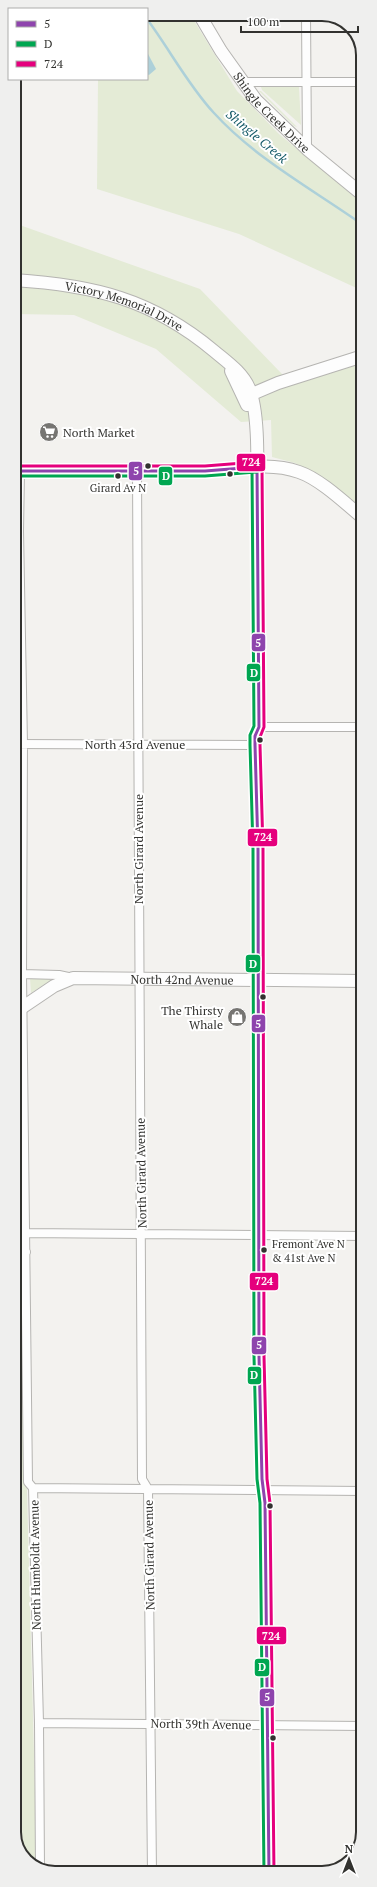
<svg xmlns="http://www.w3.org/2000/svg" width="377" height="1887" viewBox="0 0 377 1887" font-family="'PT Serif',serif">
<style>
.green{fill:#e4ebd6}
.water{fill:#add0d9}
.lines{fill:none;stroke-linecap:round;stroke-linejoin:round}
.stream{stroke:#add0d9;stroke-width:2.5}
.street-casing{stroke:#b5b4b1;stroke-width:10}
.secondary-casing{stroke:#b5b4b1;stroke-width:14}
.street{stroke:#fdfdfd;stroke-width:8}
.secondary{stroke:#fdfdfd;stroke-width:12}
.bus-1-casing{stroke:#fff;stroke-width:6}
.bus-2-casing{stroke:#fff;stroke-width:6}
.bus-3-casing{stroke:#fff;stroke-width:6}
.bus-1{stroke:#8e44ad;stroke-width:3}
.bus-2{stroke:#00a651;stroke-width:3}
.bus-3{stroke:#e5007d;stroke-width:3}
.bus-dot{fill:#32322f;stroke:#fff;stroke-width:1.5}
.labels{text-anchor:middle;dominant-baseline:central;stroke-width:4;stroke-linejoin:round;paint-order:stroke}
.bus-label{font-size:11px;fill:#32322f;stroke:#fff}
.street-label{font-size:12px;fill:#32322f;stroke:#fff}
.poi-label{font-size:12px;fill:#32322f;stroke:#fff;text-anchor:start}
.water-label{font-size:13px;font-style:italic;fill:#175c6a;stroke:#fff}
.rim{fill:none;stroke:#32322f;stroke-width:2}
.line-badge{stroke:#fff;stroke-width:1.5}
.badge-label{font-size:11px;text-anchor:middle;font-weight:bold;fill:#fff}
</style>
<rect width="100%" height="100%" fill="#f3f2ef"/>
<!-- green -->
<path class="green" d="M147 14H190L237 91 279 134 363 204V291L239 234 97 189 98 79H147Z
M261 87H299L301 125 262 90Z
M259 91H261L297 127 294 126Z
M14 223 200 289 282 374 290 386 363 363V511L315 473 295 463 272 457 271 420 241 422 156 349 74 315 14 314Z
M30 978H50V981L31 993Z
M14 1265 21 1266 37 1867 26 1861 14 1838Z"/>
<!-- water -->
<path class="water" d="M147 52 156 69 149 75 147 74Z"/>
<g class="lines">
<!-- stream -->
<path class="stream" d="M147 19C170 50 188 85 214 113 256 159 312 189 363 225"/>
<!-- street casing -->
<g class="street-casing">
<path id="street" d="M306 14 307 149
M243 82H363
M20 471 19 531 23 744 22 974 28 1482 33 1488 39 1723 40 1868
M137 471 142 1479 148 1489 152 1873
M259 727H363
M14 744 255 745
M22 974 59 975 73 978
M25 1233 363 1236
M14 1252H26
M33 1488 363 1491
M39 1723 363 1726"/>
</g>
<!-- secondary casing -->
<g class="secondary-casing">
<g id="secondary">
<path id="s1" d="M199 14 221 51 256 100 307 149 363 195"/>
<path id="s2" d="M14 280C93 285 152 299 214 351 227 362 242 372 249 388 260 414 257 472 257 501 258 576 258 651 259 727L255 736V745L258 849 259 1356 262 1479 265 1503 269 1873"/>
<path d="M231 371 247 405"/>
<path d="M245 397 278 383 363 356"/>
<path d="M14 471C77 471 140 472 202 471 235 470 267 461 299 472 320 479 345 503 363 518"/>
<path id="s3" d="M14 1013 54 986 73 978 363 981"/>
</g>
</g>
<!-- street -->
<use href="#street" class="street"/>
<!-- secondary -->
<use href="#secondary" class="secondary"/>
<!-- bus-1 casing -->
<g class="bus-1-casing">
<path id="bus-1" d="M257 467 259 727 255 736V745L258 849 259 1356 262 1479 265 1503 269 1873
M14 471H205L257 467"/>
</g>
<!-- bus-2 casing -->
<g class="bus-2-casing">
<path id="bus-2" d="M252 467 254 726 250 735V745L253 849 254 1356 257 1479 260 1503 264 1873
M14 476H205L257 472"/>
</g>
<!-- bus-3 casing -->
<g class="bus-3-casing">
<path id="bus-3" d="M14 466H205L257 462 262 466 264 727 260 737V745L263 849 264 1356 267 1479 270 1503 274 1873"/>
</g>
<!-- bus-1 -->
<use href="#bus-1" class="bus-1"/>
<!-- bus-2 -->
<use href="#bus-2" class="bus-2"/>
<!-- bus-3 -->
<use href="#bus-3" class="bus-3"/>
</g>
<!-- icons -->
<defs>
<g id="supermarket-disc" transform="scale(1)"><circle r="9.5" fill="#767572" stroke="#fff"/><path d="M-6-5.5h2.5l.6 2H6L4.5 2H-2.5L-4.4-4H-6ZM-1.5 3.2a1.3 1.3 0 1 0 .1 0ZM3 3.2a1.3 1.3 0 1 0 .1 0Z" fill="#fff"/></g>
<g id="shop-disc" transform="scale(1)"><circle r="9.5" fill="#767572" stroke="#fff"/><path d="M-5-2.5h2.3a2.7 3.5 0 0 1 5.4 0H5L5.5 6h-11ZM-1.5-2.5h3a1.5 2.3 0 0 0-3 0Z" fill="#fff"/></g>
</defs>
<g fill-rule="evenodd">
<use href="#supermarket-disc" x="49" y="432"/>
<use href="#shop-disc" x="237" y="1017"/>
</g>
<!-- markers -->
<g class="bus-dot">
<circle cx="148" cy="466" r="3.5"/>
<circle cx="230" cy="474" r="3.5"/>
<circle cx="118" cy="476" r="3.5"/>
<circle cx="260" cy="740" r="3.5"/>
<circle cx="263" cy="997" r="3.5"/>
<circle cx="264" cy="1250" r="3.5"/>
<circle cx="270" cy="1506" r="3.5"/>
<circle cx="273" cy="1738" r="3.5"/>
</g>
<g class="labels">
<!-- bus labels -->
<g class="bus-label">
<text x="118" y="488">Girard Av N</text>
<text x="272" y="1244" text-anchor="start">Fremont Ave N<tspan x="272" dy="14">&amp; 41st Ave N</tspan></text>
</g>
<!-- street labels -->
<g class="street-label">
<text stroke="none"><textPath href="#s1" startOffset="123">Shingle Creek Drive</textPath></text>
<text stroke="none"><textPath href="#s2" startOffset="114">Victory Memorial Drive</textPath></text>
<text x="135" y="744">North 43rd Avenue</text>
<text transform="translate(138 849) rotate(-90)">North Girard Avenue</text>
<text stroke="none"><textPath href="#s3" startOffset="178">North 42nd Avenue</textPath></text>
<text transform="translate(141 1173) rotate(-91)">North Girard Avenue</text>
<text transform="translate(149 1555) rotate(-91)">North Girard Avenue</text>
<text transform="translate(35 1565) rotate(-91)">North Humboldt Avenue</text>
<text transform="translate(201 1724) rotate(1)">North 39th Avenue</text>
</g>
<!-- poi labels -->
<g class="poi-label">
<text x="63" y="432">North Market</text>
<text x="223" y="1010" text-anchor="end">The Thirsty<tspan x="223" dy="14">Whale</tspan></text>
</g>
<!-- water labels -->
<g class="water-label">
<text transform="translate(257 136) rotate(40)">Shingle Creek</text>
</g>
</g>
<!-- crop -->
<path d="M0 0H377V1887H0ZM55 21H322A34 34 0 0 1 356 55V1832A34 34 0 0 1 322 1866H55A34 34 0 0 1 21 1832V55A34 34 0 0 1 55 21Z" fill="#efefee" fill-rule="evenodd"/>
<path class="rim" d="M55 21H322A34 34 0 0 1 356 55V1832A34 34 0 0 1 322 1866H55A34 34 0 0 1 21 1832V55A34 34 0 0 1 55 21Z"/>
<g class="line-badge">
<rect x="236" y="453" width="30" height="19" rx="4" fill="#e5007d"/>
<rect x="128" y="461" width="15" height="20" rx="4" fill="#8e44ad"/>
<rect x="158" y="466" width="15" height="20" rx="4" fill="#00a651"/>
<rect x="251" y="633" width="15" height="19" rx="4" fill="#8e44ad"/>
<rect x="246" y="663" width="15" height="19" rx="4" fill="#00a651"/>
<rect x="247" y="828" width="31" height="19" rx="4" fill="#e5007d"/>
<rect x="245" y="954" width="16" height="19" rx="4" fill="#00a651"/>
<rect x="251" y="1014" width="15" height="19" rx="4" fill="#8e44ad"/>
<rect x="249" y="1272" width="30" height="19" rx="4" fill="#e5007d"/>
<rect x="251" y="1336" width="16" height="19" rx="4" fill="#8e44ad"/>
<rect x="247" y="1366" width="15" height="19" rx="4" fill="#00a651"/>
<rect x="256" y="1626" width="31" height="19" rx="4" fill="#e5007d"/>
<rect x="254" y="1658" width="16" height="19" rx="4" fill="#00a651"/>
<rect x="259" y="1688" width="16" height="19" rx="4" fill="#8e44ad"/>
</g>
<g class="badge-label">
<text x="251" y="466">724</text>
<text x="136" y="475">5</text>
<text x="166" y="480">D</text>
<text x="258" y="647">5</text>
<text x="254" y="677">D</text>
<text x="263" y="841">724</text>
<text x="253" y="968">D</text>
<text x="258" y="1028">5</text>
<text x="264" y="1285">724</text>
<text x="259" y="1349">5</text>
<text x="254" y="1379">D</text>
<text x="271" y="1640">724</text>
<text x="262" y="1671">D</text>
<text x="267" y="1701">5</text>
</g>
<!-- legend -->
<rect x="8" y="8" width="140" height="72" fill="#ffffff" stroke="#adadac"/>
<rect x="16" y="21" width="20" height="6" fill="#8e44ad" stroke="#adadac"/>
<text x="44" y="28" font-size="12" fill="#32322f">5</text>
<rect x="16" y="41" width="20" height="6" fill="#00a651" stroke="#adadac"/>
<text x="44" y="48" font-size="12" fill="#32322f">D</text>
<rect x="16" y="61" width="20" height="6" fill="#e5007d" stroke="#adadac"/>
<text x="44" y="68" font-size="12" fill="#32322f">724</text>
<!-- north arrow -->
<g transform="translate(349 1859)" stroke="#ffffff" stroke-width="3" paint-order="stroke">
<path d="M0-3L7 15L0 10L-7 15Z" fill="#32322f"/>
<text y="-6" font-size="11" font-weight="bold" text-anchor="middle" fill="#32322f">N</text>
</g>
<!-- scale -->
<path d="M241 26v6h117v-6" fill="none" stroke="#32322f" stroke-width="2"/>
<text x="247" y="26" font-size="12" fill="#32322f" stroke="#ffffff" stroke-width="3" paint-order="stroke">100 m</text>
</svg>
